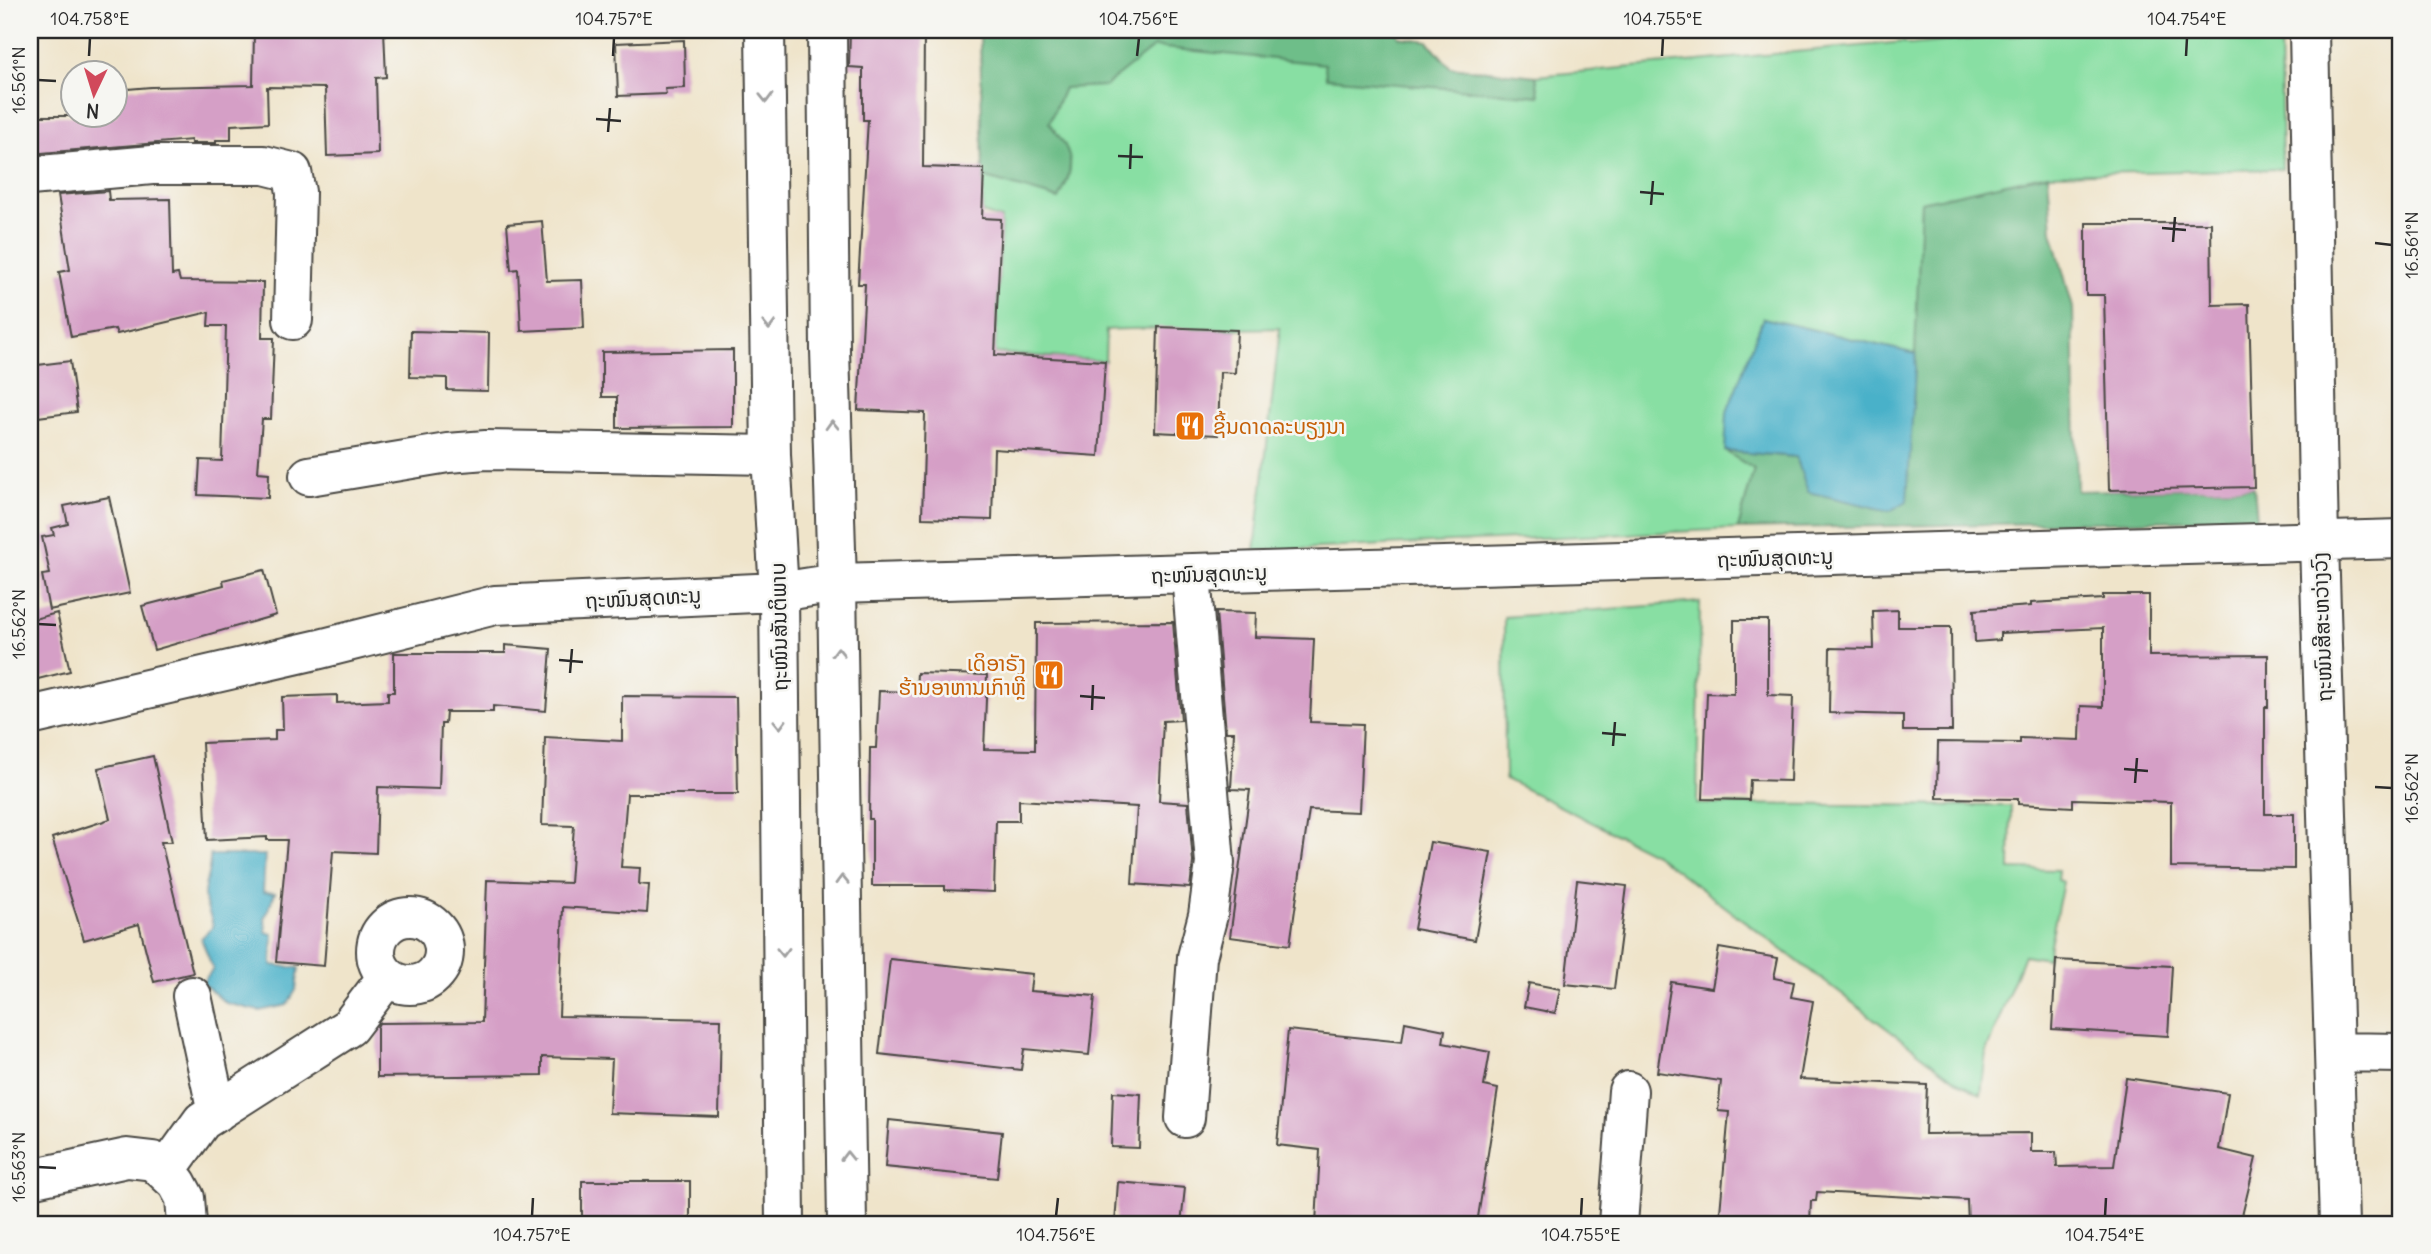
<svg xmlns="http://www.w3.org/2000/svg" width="2431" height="1254" viewBox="0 0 2431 1254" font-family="Delius,'Noto Sans Lao',sans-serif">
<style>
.green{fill:#88dfa3;stroke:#5a8567;stroke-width:2}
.forest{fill:#6ebe89;stroke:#4c745a;stroke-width:2}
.water{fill:#4ab1c9;stroke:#3a6e7a;stroke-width:2}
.building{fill:#d59fc6}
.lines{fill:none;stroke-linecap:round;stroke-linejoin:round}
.minor-casing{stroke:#484743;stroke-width:42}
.minor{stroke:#fff;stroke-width:38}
.oneway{stroke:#a0a0a0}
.ticks{fill:none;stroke:#2b2b2b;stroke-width:2.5}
.labels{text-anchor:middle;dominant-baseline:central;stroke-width:5;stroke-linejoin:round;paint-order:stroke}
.food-label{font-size:21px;fill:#c56008;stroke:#f6f6f2;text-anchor:start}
.street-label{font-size:21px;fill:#2b2b2b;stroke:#f6f6f2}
.neatline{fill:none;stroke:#2b2b2b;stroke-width:2.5}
.ticks-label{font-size:18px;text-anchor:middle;fill:#2b2b2b}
</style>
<rect width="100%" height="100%" fill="#f6f6f2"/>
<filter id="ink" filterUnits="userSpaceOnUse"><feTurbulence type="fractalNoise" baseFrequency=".0143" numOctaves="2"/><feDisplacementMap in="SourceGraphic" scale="14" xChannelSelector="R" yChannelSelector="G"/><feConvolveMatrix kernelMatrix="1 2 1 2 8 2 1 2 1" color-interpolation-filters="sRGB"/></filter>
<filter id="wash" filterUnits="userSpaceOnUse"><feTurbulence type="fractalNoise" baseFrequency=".00686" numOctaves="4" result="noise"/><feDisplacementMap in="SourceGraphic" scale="28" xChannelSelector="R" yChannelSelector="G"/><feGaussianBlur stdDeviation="1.57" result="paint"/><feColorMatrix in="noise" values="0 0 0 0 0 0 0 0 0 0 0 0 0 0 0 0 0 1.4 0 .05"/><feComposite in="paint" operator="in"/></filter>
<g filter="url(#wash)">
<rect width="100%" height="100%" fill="#efe4ca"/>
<!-- green -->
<path class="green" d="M980 30H1263L1539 96 1536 76 1903 42 1909 45 2028 34V30H2280L2282 169 2048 174 1921 202 1916 354 1763 318 1725 451 1754 469 1738 529 1255 551 1280 328C1222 330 1164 327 1106 330L1105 361 995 353 1001 219 982 213 984 169Z
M1700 602 1697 804 2011 806 2010 869 2058 870 2057 880 2063 882 2047 959 2024 955 1986 1052 1981 1094 1962 1085 1655 854 1505 779 1504 617Z"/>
<!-- forest -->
<path class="forest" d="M980 30H1396L1399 37 1428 41 1450 67 1536 76 1539 96 1326 78 1325 64 1154 47 1105 86 1064 88 1049 123C1073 153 1077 164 1059 199L983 177Z
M2048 174 2052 231 2073 308 2077 491 2254 487 2257 519 1738 529 1754 469 1725 451 1796 457 1809 492 1890 511 1913 406 1921 202Z"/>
<!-- water -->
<path class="water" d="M1763 318 1916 354 1907 501 1890 511 1808 492 1796 457 1725 451 1727 412Z
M210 855H265L263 892 275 893 265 917 266 932 273 934 272 965 299 968 296 990 287 1005 259 1011 226 1003 202 983 213 969 201 938 213 927C212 916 204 905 204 894 205 880 211 871 210 855Z"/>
<g id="blocks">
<!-- building -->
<path class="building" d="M254 30H384L386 77 376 78 378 154 327 156 325 88 267 87 268 123 231 125V140H216V143H191V140L30 154V116H116V90L151 87 253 85Z
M850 30H924L923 167 984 169 982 218 1001 219 995 355 1105 361 1099 456 994 449 992 520 922 518 925 413 858 410 865 284H858L868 120H863V68L849 67Z
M684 40 685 88 665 89 666 94 618 96 616 43Z
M108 191 109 200 170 199 172 275 178 274 180 281 263 282 262 338H274L271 419H262L258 472 269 473 268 498 198 495 200 460 222 461 226 326H208L209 312 117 334 115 329 71 337 59 272 70 270 58 195Z
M542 221 547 281 582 280 584 328 521 331 518 269 511 270 507 224Z
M2086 223H2211L2212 305 2249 304 2254 487 2109 490 2104 295H2086Z
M1158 327 1237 330 1235 373 1220 372 1218 435 1155 432Z
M411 331 489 333 488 391 447 390V378L410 377Z
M733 350V427L617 428V397H602V352Z
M70 361 77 412 30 418V366Z
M109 497 130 593 49 610 42 575 50 574 42 537 54 535 52 528 68 524 64 506Z
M264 570 276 615 154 650 142 606 224 585 223 580Z
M2103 595H2149V656L2268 655V707H2265V814H2294V869L2171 867V802L2073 799V807L2018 804V799L1937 798 1938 742 2020 743V738L2080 740 2081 706 2103 707V628L2000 633V640L1975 642 1974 610 2031 606V603L2103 599Z
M1898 610V627H1951L1952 731H1903V715L1829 713 1830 648 1874 649 1873 611Z
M1216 612 1256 613 1255 637 1314 639 1310 722 1363 724 1359 812 1309 810 1290 945 1230 937 1250 790 1231 789 1234 732H1226Z
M57 613 70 671 30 681V620Z
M1734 620H1768V695L1793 696 1790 781 1750 780 1749 800 1703 799 1707 693 1734 694Z
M1173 622 1181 720 1163 721 1159 801 1188 803 1193 862 1190 888 1132 884 1137 807 1019 800V821H996L994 892 945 890V886H872V819H869L870 748H876L879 691 916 692 917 673 987 675 984 749 1035 750 1036 623Z
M505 645 551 649 546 711 493 706V712H446L445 724H441L439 789 378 787 376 853 333 851 324 966 276 962 287 840H267V837L207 840 202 743 275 740V730H283L282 697 337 695V703L388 701V692H394V653H505Z
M622 696 736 697 738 794H627L621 867 640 868 639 884 649 885 647 913 563 907 559 1016 721 1019 719 1117 609 1113 612 1059 542 1057V1075L377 1077V1027L379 1023 482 1022 487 880 570 883 574 826 542 825 545 737 622 741Z
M153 756 172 842H161L193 973 154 982 139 924 84 940 52 838 110 819 98 768Z
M1430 842 1491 852 1475 940 1414 929Z
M1577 880 1627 886 1614 989 1565 984Z
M1719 948 1778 958 1774 978 1794 982 1791 997 1813 1001 1800 1079 1927 1085 1925 1134 2031 1133V1152H2056L2057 1167 2114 1166 2126 1078 2228 1093 2219 1149 2256 1158 2240 1224H1968L1967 1200 1817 1192 1816 1201H1811L1810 1224H1719L1729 1112 1718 1111 1721 1081 1657 1072 1671 982 1712 988Z
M890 959 1032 974 1030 991 1095 996 1089 1055 1024 1049 1021 1070 879 1054Z
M2056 960 2172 966 2168 1036 2052 1029Z
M1529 983 1560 989 1555 1013 1524 1007Z
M1405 1022 1445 1030 1443 1043 1490 1052 1484 1086 1498 1089 1477 1224H1316L1320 1150 1277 1145 1288 1030 1402 1042Z
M1113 1092 1141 1094 1139 1148 1111 1147Z
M889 1120 1002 1132 997 1178 885 1167Z
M582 1181H690V1221H657L658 1224H582Z
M1118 1182 1185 1188 1181 1224H1115Z"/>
</g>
</g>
<g filter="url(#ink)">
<use href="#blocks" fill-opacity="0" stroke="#484743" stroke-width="2"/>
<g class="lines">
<!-- minor casing -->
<g class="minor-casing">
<path id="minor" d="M765 30 771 455 779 592 785 1224
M827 30 830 350 837 583 847 1224
M2309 30 2319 542 2339 1224
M30 176 152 165H264L292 172 296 192 293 320
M309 476 448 453 486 450 771 455
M30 716 320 649 495 605 779 592 837 583 2401 539
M376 951a34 34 0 1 1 68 0a34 34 0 1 1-68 0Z
M192 996 217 1112
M2334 1052 2401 1053
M1185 1118 1197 957 1208 915 1215 863 1191 575
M166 1171 202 1121 349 1027 387 977
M30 1179 127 1158 153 1161 177 1183 185 1198 187 1224
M1618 1224 1628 1091"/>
</g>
<!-- minor -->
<use href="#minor" class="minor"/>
</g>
<!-- one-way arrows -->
<defs><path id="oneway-chevron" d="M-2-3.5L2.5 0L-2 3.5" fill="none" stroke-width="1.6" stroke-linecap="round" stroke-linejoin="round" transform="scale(1.75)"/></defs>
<g class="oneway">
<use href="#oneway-chevron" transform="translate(766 98) rotate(89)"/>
<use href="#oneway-chevron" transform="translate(769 325) rotate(89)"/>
<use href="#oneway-chevron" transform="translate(832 425) rotate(-92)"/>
<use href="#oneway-chevron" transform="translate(838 652) rotate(-91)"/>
<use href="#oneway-chevron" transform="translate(780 724) rotate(89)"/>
<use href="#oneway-chevron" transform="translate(842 880) rotate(-91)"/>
<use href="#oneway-chevron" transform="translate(783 952) rotate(89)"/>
<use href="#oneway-chevron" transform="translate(847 1156) rotate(-91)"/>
</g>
</g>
<!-- ticks -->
<path class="ticks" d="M89 56 90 38M613 56 614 38M1137 56 1139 38M1662 56 1663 38M2186 56 2187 38M38 80 56 81M596 119 621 121M608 132 610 108M1118 156 1143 157M1130 169 1131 144M1640 192 1664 194M1651 205 1653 181M2162 228 2186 230M2173 242 2175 217M2375 243 2392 245M38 624 56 625M559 660 583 662M570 673 572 649M1080 696 1105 698M1092 710 1093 685M1602 733 1626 735M1613 746 1615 722M2124 769 2148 771M2135 783 2137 758M2375 787 2392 788M38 1167 56 1168M532 1216 533 1198M1056 1216 1058 1198M1581 1216 1582 1198M2105 1216 2106 1198"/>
<!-- icons -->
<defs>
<g id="restaurant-square" transform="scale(1.575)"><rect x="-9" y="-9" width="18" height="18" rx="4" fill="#e8710a" stroke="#f6f6f2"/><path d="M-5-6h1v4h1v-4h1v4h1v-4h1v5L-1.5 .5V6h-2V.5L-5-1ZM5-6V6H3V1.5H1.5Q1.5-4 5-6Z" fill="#fff"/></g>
</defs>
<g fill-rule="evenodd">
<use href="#restaurant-square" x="1190" y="426"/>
<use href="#restaurant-square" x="1049" y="675"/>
</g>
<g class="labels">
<!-- food labels -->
<g class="food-label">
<text x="1213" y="426">ຊີ້ນດາດລະບຽງນາ</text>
<text x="1026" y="663" text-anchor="end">ເດິອາຣັງ<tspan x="1026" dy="24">ຮ້ານອາຫານເກົາຫຼີ</tspan></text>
</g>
<!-- street labels -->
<g class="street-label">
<text transform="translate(1775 558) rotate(-2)">ຖະໜົນສຸດທະນູ</text>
<text transform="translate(1209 574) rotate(-2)">ຖະໜົນສຸດທະນູ</text>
<text transform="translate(643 598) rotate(-3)">ຖະໜົນສຸດທະນູ</text>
<text transform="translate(779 627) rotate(-91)">ຖະໜົນສັນຕິພາບ</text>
<text transform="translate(2322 627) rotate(-92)">ຖະໜົນສີສະຫວ່າງວົງ</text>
</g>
</g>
<!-- margin -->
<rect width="2431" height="1254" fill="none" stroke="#f6f6f2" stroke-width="77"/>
<!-- north arrow -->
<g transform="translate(94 94) rotate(184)"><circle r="33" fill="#f6f6f2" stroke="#a5a5a2" stroke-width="2"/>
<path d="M0-5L12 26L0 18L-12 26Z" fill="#d1495b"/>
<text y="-10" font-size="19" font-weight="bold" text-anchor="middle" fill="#2b2b2b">N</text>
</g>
<rect x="38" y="38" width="2354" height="1178" class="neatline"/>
<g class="ticks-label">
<text x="90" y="25">104.758°E</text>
<text x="614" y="25">104.757°E</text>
<text x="1139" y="25">104.756°E</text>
<text x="1663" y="25">104.755°E</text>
<text x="2187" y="25">104.754°E</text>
<text transform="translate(19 80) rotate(-90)" y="6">16.561°N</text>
<text transform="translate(2412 245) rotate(-90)" y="6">16.561°N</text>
<text transform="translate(19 624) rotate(-90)" y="6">16.562°N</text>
<text transform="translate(2412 788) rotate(-90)" y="6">16.562°N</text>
<text transform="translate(19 1167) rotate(-90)" y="6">16.563°N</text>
<text x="532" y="1241">104.757°E</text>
<text x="1056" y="1241">104.756°E</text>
<text x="1581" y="1241">104.755°E</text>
<text x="2105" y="1241">104.754°E</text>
</g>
</svg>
